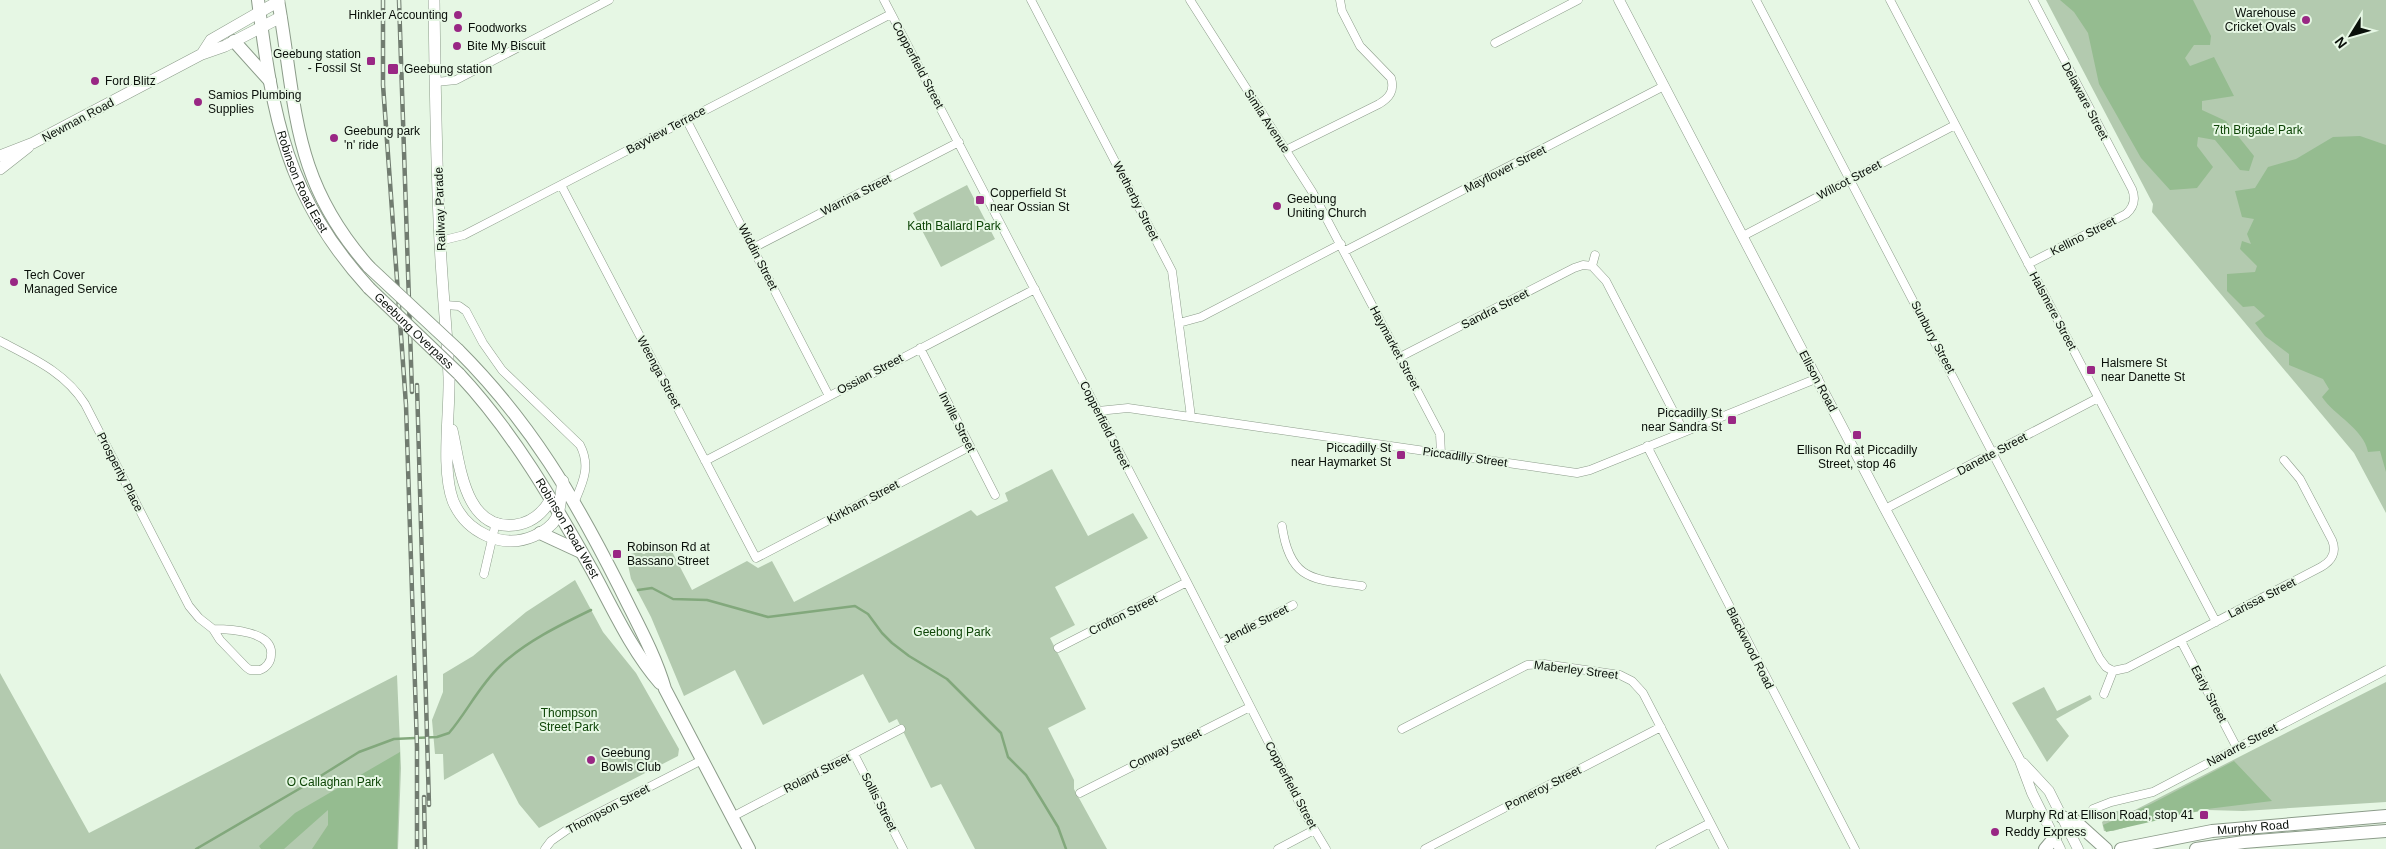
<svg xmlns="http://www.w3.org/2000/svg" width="2386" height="849" viewBox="0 0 2386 849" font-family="Helvetica,sans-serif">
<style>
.green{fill:#b3caaf}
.forest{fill:#95bc90}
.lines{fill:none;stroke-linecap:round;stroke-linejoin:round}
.stream{stroke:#82a87c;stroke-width:2.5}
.minor-casing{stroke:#8c9c8a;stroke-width:9}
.tertiary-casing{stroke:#8c9c8a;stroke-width:11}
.secondary-casing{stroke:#8c9c8a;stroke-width:12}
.primary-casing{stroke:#8c9c8a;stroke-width:14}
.minor{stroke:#fff;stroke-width:8}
.tertiary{stroke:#fff;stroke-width:10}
.secondary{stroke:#fff;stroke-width:11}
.primary{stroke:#fff;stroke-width:12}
.rail-casing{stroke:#717c70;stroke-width:4.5}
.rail{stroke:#e6f7e4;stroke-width:2.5;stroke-dasharray:8;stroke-linecap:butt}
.primary-bridge-casing{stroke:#8c9c8a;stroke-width:14;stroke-linecap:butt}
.primary-bridge{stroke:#fff;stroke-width:12}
.poi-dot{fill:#992784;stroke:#e6f7e4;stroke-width:2}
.labels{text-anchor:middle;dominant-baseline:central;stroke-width:4;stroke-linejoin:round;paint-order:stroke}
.poi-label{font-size:12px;fill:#090f09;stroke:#e6f7e4;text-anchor:start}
.street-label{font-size:12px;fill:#090f09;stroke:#e6f7e4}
.park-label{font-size:12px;fill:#0d4406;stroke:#e6f7e4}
</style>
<rect width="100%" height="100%" fill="#e6f7e4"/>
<!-- green -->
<path class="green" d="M2046 0H2386V513L2354 453 2152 212 2153 204Z
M967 185 995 239 941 267 913 213Z
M1052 469 1088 536 1133 513 1148 538 1055 587 1075 625 1050 638 1086 709 1048 728 1074 780V789L1107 849H975L941 784 931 788 897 719 889 723 863 674 763 725 735 670 684 696 651 617 631 579 626 555 639 552 644 554 667 542 692 590 747 561 758 568 772 561 794 602 971 510 977 516 1008 501 1005 493Z
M575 580 603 632 636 673 679 749 678 756 539 828 519 804 493 753 444 780 443 754H435L432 720 443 692V674L473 656 526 612Z
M0 673 89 833 397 675 401 768 398 849H0Z
M2386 682V802L2243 811 2208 810 2158 818 2113 831H2104L2102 822 2116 811 2135 810Z
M2044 687 2057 711 2090 695 2092 699 2056 719 2069 736 2047 762 2012 703Z"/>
<!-- forest -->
<path class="forest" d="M2060 0H2193L2211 36 2210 45H2194L2185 58 2190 66 2214 57 2234 96 2202 101V110L2226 121 2254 156 2249 171 2240 170 2215 140 2198 137 2197 146 2213 167 2197 188 2170 190 2141 158 2099 84 2088 33 2074 12Z
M2360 136 2386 145V472L2380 451 2368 452C2364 429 2335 416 2322 397L2329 389 2323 379 2289 365V354L2265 336 2255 323 2265 316 2254 306 2243 307 2227 291V274L2255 272 2257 266 2240 249 2242 241 2251 244 2247 234 2254 219 2242 217 2235 191 2255 188 2268 167 2296 159 2333 137Z
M400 752 397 849H312L328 825V810L284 849H261L259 846 295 813Z
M2234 761 2272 801 2207 809 2106 832 2103 825 2151 804Z"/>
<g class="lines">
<!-- stream -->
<path class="stream" d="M638 590 652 588 673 599 707 600 768 617 855 606 868 614 882 633 892 643 909 656 947 679 1001 733 1008 757 1026 775 1041 799 1058 827 1066 849
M196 849 311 782 359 752 394 739 437 737 449 733C467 712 479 686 500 666 525 642 560 625 591 610"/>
<!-- minor casing -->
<g class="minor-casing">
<path id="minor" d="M884 0 1187 582 1305 814 1326 849
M1031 0 1172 271 1191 417
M1190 0 1313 193 1440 434 1441 454
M1756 0 2100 659 2106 667 2113 671
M1890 0 2216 622
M1495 43 1578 0
M436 82 456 80 609 0
M686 119 829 396
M1286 150 1379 104C1389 98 1395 91 1391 78L1360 46 1342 11 1340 0
M561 185 756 558 969 447
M1743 236 1955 125
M440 241 464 235 891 14
M753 248 959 142
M1345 251 1664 86
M2028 264 2126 214C2134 207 2136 199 2132 189L2033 0
M1592 266 1595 255
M445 305 459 306 466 311 483 343 502 370 580 445C591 466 583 482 575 501
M1179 323 1201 317 1341 244
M0 341C32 358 65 372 85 404L189 606 199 618 213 629 220 640 246 667 250 670H260C266 668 271 662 271 655 274 631 229 629 213 629
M920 348 995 495
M1400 357 1574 268 1583 265 1592 266 1606 281 1684 432
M1098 411 1128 408 1577 473 1590 470 1818 378
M1647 446 1855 849
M705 461 1035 289
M1885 509 2098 398
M1282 526C1290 582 1314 579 1362 586
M484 574 496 522
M2181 641 2237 748
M1219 644 1293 605
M1058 648 1187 582
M2104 694 2113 671 2127 668 2321 567C2332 561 2337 552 2332 540L2300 479 2284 460
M1402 729 1527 665 1544 664 1620 675 1632 681 1643 693 1724 849
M854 754 903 849
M1080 793 1250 707
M2093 809 2111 802 2153 792 2386 670
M732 817 901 729
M545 849 551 841 571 827 702 760
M1278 849 1314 830
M1425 849 1661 727
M1660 849 1710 823"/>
</g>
<!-- tertiary casing -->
<g class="tertiary-casing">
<path id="tertiary" d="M1619 0 1885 509 2020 761 2032 793 2060 849
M2023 763 2049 791 2078 849"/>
</g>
<!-- secondary casing -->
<g class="secondary-casing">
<path id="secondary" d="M434 0C435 80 436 161 440 242 442 287 447 332 449 377 450 413 441 469 453 501 466 532 502 550 534 536 565 522 558 508 563 481
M202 54 211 40 279 1
M0 156 33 143 202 54 225 46 281 17
M0 169 28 147
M452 430C460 464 464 531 515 525 531 523 543 513 551 499"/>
</g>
<!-- primary casing -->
<g class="primary-casing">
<g id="primary">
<path id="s1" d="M258 0C273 118 286 197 369 288"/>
<path d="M278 0C297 108 291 179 369 267"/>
<path d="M234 41 270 81"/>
<path d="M458 350C531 423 574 497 620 588 636 621 655 654 665 689L749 849"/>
<path id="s2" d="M459 374C514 433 553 501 593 572 613 609 632 651 660 683"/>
<path d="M540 533 581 552"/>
<path d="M2062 817 2075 821 2106 849"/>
<path d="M2045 849 2055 837"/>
<path id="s3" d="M2121 849 2212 831 2386 816"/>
<path d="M2196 849 2244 842 2386 831"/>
</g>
</g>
<!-- minor -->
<use href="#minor" class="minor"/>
<!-- tertiary -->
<use href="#tertiary" class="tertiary"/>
<!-- secondary -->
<use href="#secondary" class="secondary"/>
<!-- primary -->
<use href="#primary" class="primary"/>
<!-- rail casing -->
<g class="rail-casing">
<path id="rail" d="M383 0V85L406 405 417 747V849
M399 0 412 392
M417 385 429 805
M424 797 425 849"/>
</g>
<!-- rail -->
<use href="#rail" class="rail"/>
<!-- primary-bridge casing -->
<g class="primary-bridge-casing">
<g id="primary-bridge">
<path d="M369 267 458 350"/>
<path id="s4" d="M369 288 459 374"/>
</g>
</g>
<!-- primary-bridge -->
<use href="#primary-bridge" class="primary-bridge"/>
</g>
<!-- markers -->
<g class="poi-dot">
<circle cx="458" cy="15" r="5"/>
<circle cx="2306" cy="20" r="5"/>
<circle cx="458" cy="28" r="5"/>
<circle cx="457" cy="46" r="5"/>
<rect x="366" y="56" width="10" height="10" rx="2.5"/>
<rect x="387" y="63" width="12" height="12" rx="2.5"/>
<circle cx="95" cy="81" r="5"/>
<circle cx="198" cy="102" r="5"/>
<circle cx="334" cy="138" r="5"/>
<rect x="975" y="195" width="10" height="10" rx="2.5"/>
<circle cx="1277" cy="206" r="5"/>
<circle cx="14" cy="282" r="5"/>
<rect x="2086" y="365" width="10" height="10" rx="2.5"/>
<rect x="1727" y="415" width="10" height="10" rx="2.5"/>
<rect x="1852" y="430" width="10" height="10" rx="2.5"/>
<rect x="1396" y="450" width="10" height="10" rx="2.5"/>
<rect x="612" y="549" width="10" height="10" rx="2.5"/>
<circle cx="591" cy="760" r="5"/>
<rect x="2199" y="810" width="10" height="10" rx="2.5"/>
<circle cx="1995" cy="832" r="5"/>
</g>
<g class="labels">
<!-- poi labels -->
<g class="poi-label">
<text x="2296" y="13" text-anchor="end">Warehouse<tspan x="2296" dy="14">Cricket Ovals</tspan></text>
<text x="448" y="15" text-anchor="end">Hinkler Accounting</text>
<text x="468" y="28">Foodworks</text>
<text x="467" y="46">Bite My Biscuit</text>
<text x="361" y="54" text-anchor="end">Geebung station<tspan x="361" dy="14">- Fossil St</tspan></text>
<text x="404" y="69">Geebung station</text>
<text x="105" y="81">Ford Blitz</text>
<text x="208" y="95">Samios Plumbing<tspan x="208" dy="14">Supplies</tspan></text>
<text x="344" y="131">Geebung park<tspan x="344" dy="14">'n' ride</tspan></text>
<text x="990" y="193">Copperfield St<tspan x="990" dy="14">near Ossian St</tspan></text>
<text x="1287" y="199">Geebung<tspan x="1287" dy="14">Uniting Church</tspan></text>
<text x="24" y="275">Tech Cover<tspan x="24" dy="14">Managed Service</tspan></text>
<text x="2101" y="363">Halsmere St<tspan x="2101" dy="14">near Danette St</tspan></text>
<text x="1722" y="413" text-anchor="end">Piccadilly St<tspan x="1722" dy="14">near Sandra St</tspan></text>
<text x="1391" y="448" text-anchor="end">Piccadilly St<tspan x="1391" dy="14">near Haymarket St</tspan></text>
<text x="1857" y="450" text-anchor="middle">Ellison Rd at Piccadilly<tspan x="1857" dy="14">Street, stop 46</tspan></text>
<text x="627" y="547">Robinson Rd at<tspan x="627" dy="14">Bassano Street</tspan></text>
<text x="601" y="753">Geebung<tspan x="601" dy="14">Bowls Club</tspan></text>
<text x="2194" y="815" text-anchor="end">Murphy Rd at Ellison Road, stop 41</text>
<text x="2005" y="832">Reddy Express</text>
</g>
<!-- street labels -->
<g class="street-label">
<text transform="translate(918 65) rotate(62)">Copperfield Street</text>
<text transform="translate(2085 101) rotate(62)">Delaware Street</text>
<text transform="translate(78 120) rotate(-28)">Newman Road</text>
<text transform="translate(1267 121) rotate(57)">Simla Avenue</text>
<text transform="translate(666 130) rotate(-28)">Bayview Terrace</text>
<text transform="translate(1505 169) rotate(-27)">Mayflower Street</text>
<text stroke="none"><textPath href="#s1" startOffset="188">Robinson Road East</textPath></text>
<text transform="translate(1849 180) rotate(-28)">Willcot Street</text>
<text transform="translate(856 195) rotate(-27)">Warrina Street</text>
<text transform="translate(1136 201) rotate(63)">Wetherby Street</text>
<text transform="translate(440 209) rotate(-92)">Railway Parade</text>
<text transform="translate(2083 236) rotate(-27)">Kellino Street</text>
<text transform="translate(758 257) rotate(63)">Widdin Street</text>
<text transform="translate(1495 309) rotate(-27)">Sandra Street</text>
<text transform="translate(2053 311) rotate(62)">Halsmere Street</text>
<text stroke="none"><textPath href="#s4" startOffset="62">Geebung Overpass</textPath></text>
<text transform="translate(1933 337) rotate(62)">Sunbury Street</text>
<text transform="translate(1395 348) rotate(62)">Haymarket Street</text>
<text transform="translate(659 372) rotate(62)">Weenga Street</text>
<text transform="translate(870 374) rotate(-28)">Ossian Street</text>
<text transform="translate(1818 381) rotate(62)">Ellison Road</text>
<text transform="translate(957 422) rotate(63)">Inville Street</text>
<text transform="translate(1105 425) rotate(63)">Copperfield Street</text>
<text transform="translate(1992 454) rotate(-28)">Danette Street</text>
<text transform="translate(1465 457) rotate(8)">Piccadilly Street</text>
<text transform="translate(120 472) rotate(63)">Prosperity Place</text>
<text transform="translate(863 502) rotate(-28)">Kirkham Street</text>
<text stroke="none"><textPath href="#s2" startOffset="189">Robinson Road West</textPath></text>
<text transform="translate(2262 598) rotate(-27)">Larissa Street</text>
<text transform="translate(1123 615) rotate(-27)">Crofton Street</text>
<text transform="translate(1256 624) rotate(-27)">Jendie Street</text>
<text transform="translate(1750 648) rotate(63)">Blackwood Road</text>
<text transform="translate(1576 670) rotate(7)">Maberley Street</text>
<text transform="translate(2209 694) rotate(62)">Early Street</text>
<text transform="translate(2242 745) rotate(-28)">Navarre Street</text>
<text transform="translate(1165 749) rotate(-26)">Conway Street</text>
<text transform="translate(817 773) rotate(-27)">Roland Street</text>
<text transform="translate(1291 785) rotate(62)">Copperfield Street</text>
<text transform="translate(1543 788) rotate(-27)">Pomeroy Street</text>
<text transform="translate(879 802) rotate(63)">Sollis Street</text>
<text transform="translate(608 809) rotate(-28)">Thompson Street</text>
<text stroke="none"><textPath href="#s3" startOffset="134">Murphy Road</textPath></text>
</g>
<!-- park labels -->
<g class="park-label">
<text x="2258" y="130">7th Brigade Park</text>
<text x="954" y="226">Kath Ballard Park</text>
<text x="952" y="632">Geebong Park</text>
<text x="569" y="713">Thompson<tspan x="569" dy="14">Street Park</tspan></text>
<text x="334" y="782">O Callaghan Park</text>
</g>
</g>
<!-- north arrow -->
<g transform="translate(2351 35) rotate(233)" stroke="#e6f7e4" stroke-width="4" paint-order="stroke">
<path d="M0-4L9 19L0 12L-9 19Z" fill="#090f09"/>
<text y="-8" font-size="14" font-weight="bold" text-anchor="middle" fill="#090f09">N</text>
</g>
</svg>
